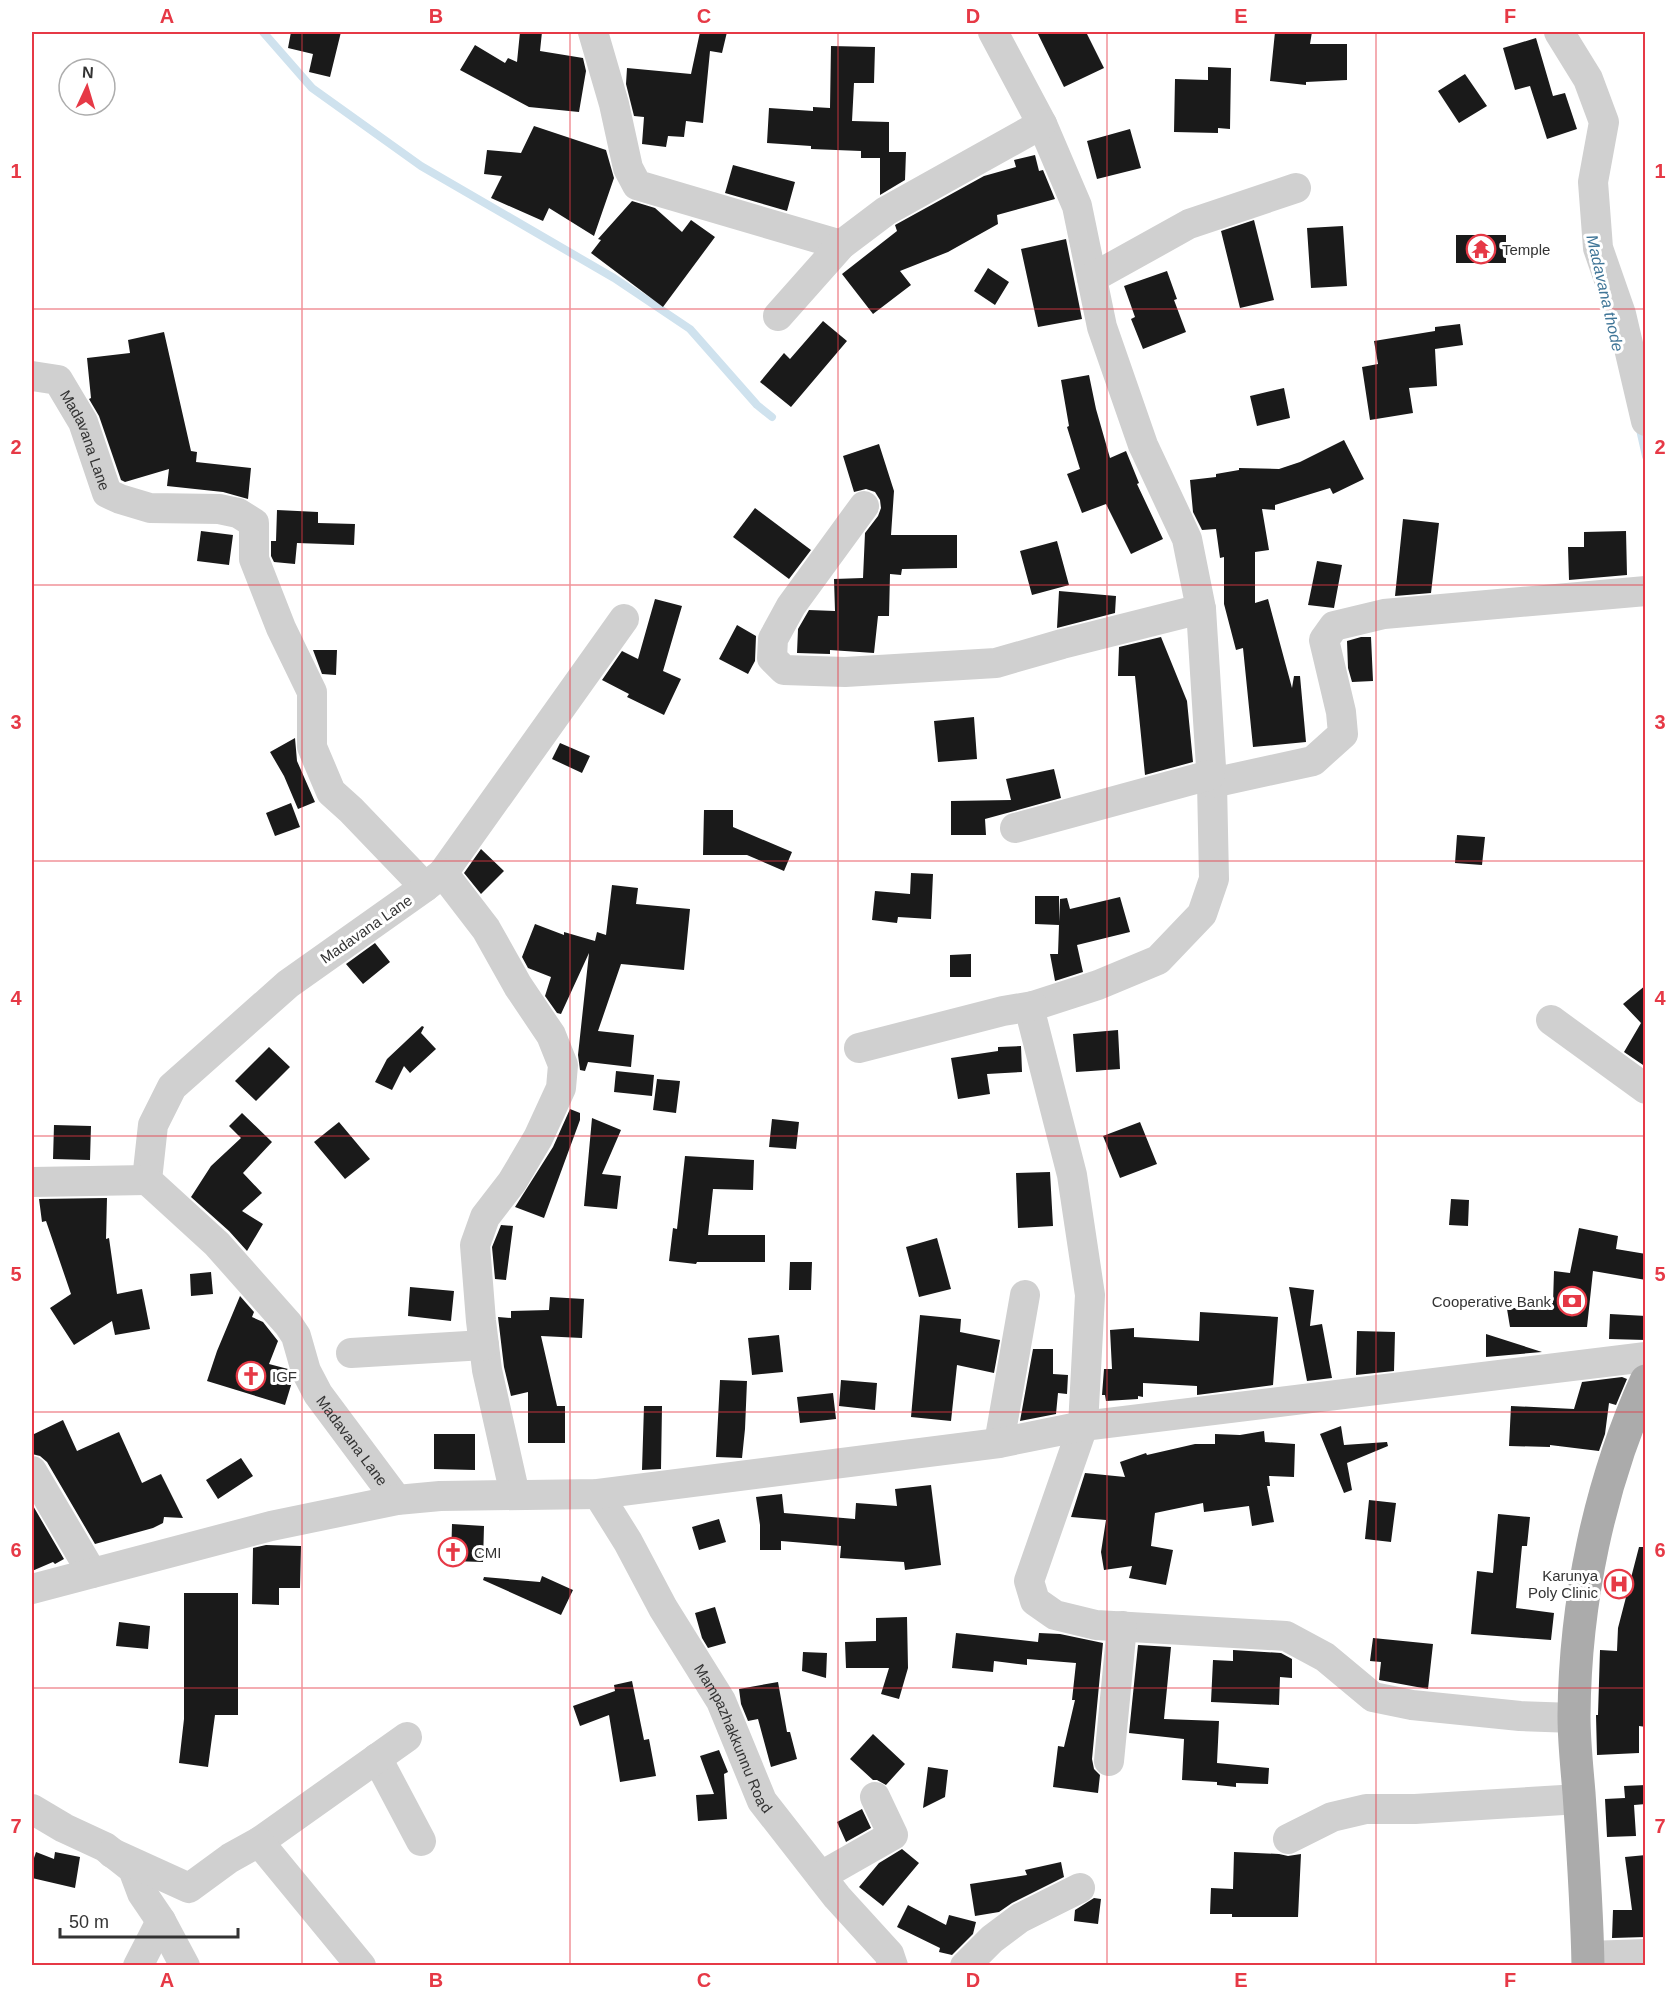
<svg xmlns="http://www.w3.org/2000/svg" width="1677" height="1997" viewBox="0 0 1677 1997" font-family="Helvetica,sans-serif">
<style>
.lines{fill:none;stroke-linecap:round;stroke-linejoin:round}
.stream{stroke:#cfe2ee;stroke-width:8}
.building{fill:#1a1a1a}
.minor{stroke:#d0d0d0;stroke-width:30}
.major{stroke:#ababab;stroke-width:33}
.grid{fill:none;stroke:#e63946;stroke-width:1.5;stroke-opacity:0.55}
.labels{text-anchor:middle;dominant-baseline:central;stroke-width:6;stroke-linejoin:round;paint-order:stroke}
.poi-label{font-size:15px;fill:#333;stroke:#fff;text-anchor:start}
.street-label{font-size:15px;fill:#333;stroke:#fff}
.water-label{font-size:16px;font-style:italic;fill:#3f7597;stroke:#fff}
.neatline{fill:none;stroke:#e63946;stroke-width:2}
.grid-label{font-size:20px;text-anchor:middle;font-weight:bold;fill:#e63946}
</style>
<rect width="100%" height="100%" fill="#fff"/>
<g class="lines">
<!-- stream -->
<path class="stream" d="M263 32 312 88 421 166 614 278 690 329 757 405 772 417
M1639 425 1646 456"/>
</g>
<!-- building -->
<path class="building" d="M291 32H341L330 77 309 72 313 54 288 48Z
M520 32H542L540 51 583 58 586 71 579 112 529 107 460 70 475 45 505 63 508 58 517 62Z
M700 32H727L722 53 710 51 703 123 686 121 684 137 668 136 666 147 642 144 644 117 634 116 626 84 627 68 691 74Z
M1037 32H1086L1104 68 1064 87Z
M1275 32H1312L1310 44H1347V80L1306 82V85L1270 81Z
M1536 38 1553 96 1565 93 1577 129 1547 139 1530 86 1515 90 1503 48Z
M831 46 875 47 874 83H854L852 121 889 122V152H906L905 180 880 195V158H861V151L811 149V146L767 143 769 108 813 111V107L830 108Z
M1208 67 1231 68 1230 129 1218 128V133L1174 132 1175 79 1208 80Z
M1465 74 1487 106 1459 123 1438 91Z
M534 126 606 150 614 178 594 236 549 208 543 221 491 198 502 176 484 174 487 150 521 153Z
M1130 129 1141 168 1097 179 1087 141Z
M1035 155 1039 171 1043 170 1055 199 997 215 998 224 948 252 900 271 911 285 873 314 842 274 897 231 895 225 984 176 1016 167 1014 160Z
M733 165 795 182 787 211 725 193Z
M632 201 655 208 682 232 691 220 715 237 663 307 591 253 601 240 598 239Z
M1254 220 1274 300 1240 308 1221 231Z
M1343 226 1347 286 1311 288 1307 228Z
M1456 235H1506V263H1456Z
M1066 239 1082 319 1038 327 1021 249Z
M988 268 1009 282 995 305 974 291Z
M1167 271 1177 299 1174 300 1186 332 1143 349 1131 319 1135 317 1124 286Z
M823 321 847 341 791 407 760 382 784 353 790 359Z
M1460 324 1463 345 1435 349 1437 386 1409 388 1413 413 1370 420 1362 367 1378 364 1374 341 1435 331V327Z
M164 332 191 451 197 452 196 462 251 468 248 499 223 492 167 486 169 469 125 482 121 480 99 416 89 399 91 398 87 358 130 353 128 340Z
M1089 375 1096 409 1110 458 1126 451 1139 483 1137 484 1163 539 1131 554 1106 504 1082 513 1067 474 1080 469 1067 427 1069 426 1061 380Z
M1284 388 1290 418 1257 426 1250 396Z
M1344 440 1364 479 1333 494 1330 488 1275 505V510L1262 509 1269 550 1255 552V603L1268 599 1292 688 1294 676H1300L1306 742 1253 747 1243 648 1236 650 1224 604V557L1220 558 1216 529 1202 530 1193 512 1190 480 1216 477V474L1239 470V468L1279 469 1300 462Z
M879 444 894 491 891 535H957V568L902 569 901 575 890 574 889 616H878L874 653 830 650V654L797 653 798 629 809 610 835 611 834 579 863 578 865 533 878 516 881 508 880 500 875 492 866 489 854 492 843 456Z
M755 508 811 550 789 579 733 537Z
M277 510 318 512V523L355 524 354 545 297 543 295 564 274 562 271 556V541H276Z
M1403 519 1439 523 1431 593 1395 596Z
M201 531 233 535 229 565 197 561Z
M1626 531 1627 575 1569 580 1568 547H1584V532Z
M1057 541 1069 585 1032 595 1020 551Z
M1317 561 1342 565 1334 608 1308 605Z
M1059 591 1116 596 1115 613 1057 628Z
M655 599 682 606 663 671 681 679 664 715 627 697 629 694 602 680 622 651 638 659Z
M737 625 756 636 755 661 748 674 719 659Z
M1161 637 1187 701 1193 762 1145 775 1135 676H1118L1119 647Z
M1361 637H1371L1373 681 1352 682 1348 668 1347 641Z
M313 650H337L336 675 322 674Z
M974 717 977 759 938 762 934 721Z
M295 738 297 761 315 802 298 809 284 776 270 752Z
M560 743 590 756 582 773 552 759Z
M1054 769 1061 798 985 819 986 835H951V801L1011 800 1006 779Z
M291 803 300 827 275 836 266 813Z
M704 810H733V827L792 852 784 871 747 855H703Z
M1457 835 1485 837 1482 865 1455 863Z
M481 849 504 871 481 894 464 873Z
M911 873 933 874 931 919 898 917 897 923 872 920 875 891 910 894Z
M612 885 638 888 636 904 690 909 684 970 621 964 598 1031 634 1035 631 1067 588 1062 585 1071 580 1070 578 1055 589 953 561 1014 557 1013 545 996 551 977 528 968 522 957 535 924 564 935V932L595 941 597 932 606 935Z
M1035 896H1059V922L1060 899 1067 898 1070 909 1120 897 1130 932 1077 945 1083 972 1055 981 1050 954H1058L1059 925 1035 924Z
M375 943 390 962 363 984 346 964Z
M971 954V977H950V955Z
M1646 985V1067L1624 1052 1641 1023 1623 1004Z
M422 1026 424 1027 421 1033 436 1049 410 1073 404 1066 392 1090 375 1082 387 1059Z
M1118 1030 1120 1069 1076 1072 1073 1034Z
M1021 1046 1022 1072 987 1074 990 1094 958 1099 951 1058 998 1051V1047Z
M269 1047 290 1067 256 1101 235 1081Z
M616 1071 654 1075 652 1096 614 1092Z
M657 1079 680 1081 676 1113 653 1110Z
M570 1109 580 1113V1120L544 1218 515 1207 553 1147Z
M242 1113 272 1142 243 1173 262 1193 242 1211 263 1224 247 1251 229 1231 191 1197 211 1166 241 1138 229 1126Z
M592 1118 621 1130 602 1174 621 1176 617 1209 584 1206Z
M772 1119 799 1122 796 1149 769 1147Z
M339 1122 370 1159 345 1179 314 1142Z
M1140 1122 1157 1164 1120 1178 1103 1136Z
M54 1125 91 1126 90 1160 53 1159Z
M685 1156 754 1160 753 1190 713 1189 708 1235H765V1262H697L696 1264 669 1261 673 1228 677 1229Z
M1050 1172 1053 1226 1018 1228 1016 1173Z
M107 1198 106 1239 109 1238 117 1294 142 1289 150 1329 115 1335 112 1321 74 1345 50 1308 71 1294 46 1221 42 1222 39 1199Z
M1451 1199 1469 1200 1468 1226 1449 1225Z
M501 1225 513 1226 506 1280 495 1279 492 1247Z
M1579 1228 1618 1236 1616 1249 1646 1254V1280L1593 1271 1587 1327H1510L1507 1309 1553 1303 1554 1271 1570 1273Z
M937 1238 951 1289 919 1297 906 1247Z
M790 1262H812L811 1290H789Z
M211 1272 213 1294 191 1296 190 1274Z
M410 1287 454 1291 451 1321 408 1316Z
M1289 1287 1314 1290 1310 1326 1322 1324 1332 1378 1307 1381Z
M240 1296 254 1312 252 1317 263 1322 278 1341 269 1364 288 1369 292 1382 285 1405 207 1381 217 1351Z
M550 1297 584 1299 582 1338 541 1336 557 1406H565V1443H528V1392L511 1396 504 1367 498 1317 511 1318V1311L549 1310Z
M1200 1312 1278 1317 1273 1385 1197 1395V1386L1143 1383V1397L1138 1396V1399L1106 1401 1105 1395H1102L1104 1369H1112L1110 1330 1134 1328V1337L1199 1341Z
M1610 1314 1646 1316V1340L1609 1339Z
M920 1315 961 1319 960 1332 1000 1340 994 1373 957 1365 951 1421 911 1417Z
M1357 1331 1395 1332 1394 1371 1356 1375Z
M1486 1334 1542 1352 1486 1357Z
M779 1335 783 1372 752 1375 748 1338Z
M1033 1349H1053V1374L1068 1375 1067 1394 1058 1393 1056 1414 1020 1421Z
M1622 1377 1627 1379 1616 1405 1609 1403 1605 1434 1599 1451 1550 1445V1447L1509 1446 1511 1406 1574 1409 1582 1382Z
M720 1380 747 1381 745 1429 742 1458 716 1457Z
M841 1380 877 1383 875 1410 839 1406Z
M833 1393 836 1419 800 1423 797 1397Z
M644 1406H662L661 1469 642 1470Z
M63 1420 77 1451 119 1432 142 1483 161 1474 183 1518 164 1517 163 1523 153 1528 95 1544 47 1462 40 1456 32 1454V1435Z
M1341 1426 1344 1445 1387 1442 1388 1446 1347 1463 1352 1490 1344 1493 1320 1434Z
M1264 1431 1265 1442 1295 1444 1294 1477 1269 1476 1270 1486H1267L1274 1522 1252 1526 1249 1506 1204 1512 1203 1503 1155 1513 1151 1546 1173 1550 1166 1585 1129 1578 1132 1566 1104 1570 1101 1552 1106 1520 1071 1517 1085 1473 1125 1477 1120 1462 1146 1453 1147 1455 1195 1444H1215V1434L1240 1435Z
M434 1434H475V1470L434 1469Z
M241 1458 253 1476 218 1499 206 1480Z
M931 1485 941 1565 905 1570 904 1562 840 1558 841 1546 781 1541V1550H760V1525L756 1497 782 1494 784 1513 855 1519 856 1503 897 1506 895 1489Z
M1369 1500 1396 1503 1391 1542 1365 1539Z
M32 1504 64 1559 55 1564 53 1562 32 1571Z
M1498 1514 1530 1517 1527 1546H1522L1516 1608 1554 1613 1551 1640 1471 1634 1477 1571 1493 1573Z
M719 1519 726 1542 699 1550 692 1527Z
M452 1524 484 1526 483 1562 451 1561Z
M266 1545 301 1546 300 1588H279V1605L252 1604 253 1548Z
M1639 1547H1646V1727L1639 1726V1753L1597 1755 1596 1715H1598L1600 1650 1617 1651 1618 1628Z
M542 1576 573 1590 561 1615 483 1580 484 1577 540 1582Z
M184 1593H238V1715H215L208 1767 179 1763 184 1719Z
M715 1607 726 1643 708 1648 702 1638 695 1613Z
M907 1617 908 1668 899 1699 881 1694 889 1668H846L845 1642 876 1641V1618Z
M119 1622 150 1626 148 1649 116 1646Z
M956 1633 1038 1642 1039 1633 1060 1634 1103 1643 1092 1759 1094 1769 1100 1775 1098 1793 1053 1787 1058 1746 1064 1747 1075 1700H1072L1076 1663 1027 1659V1665L994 1661 993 1672 952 1668Z
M1373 1638 1433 1644 1428 1689 1379 1680 1381 1662 1370 1661Z
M1138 1645 1171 1647 1164 1719 1219 1721 1217 1763 1269 1768 1268 1784 1236 1783V1787L1217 1785V1782L1182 1780 1184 1739 1129 1733Z
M1233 1650 1281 1653 1292 1659V1678L1280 1677 1279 1705 1211 1702 1213 1660 1233 1661Z
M803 1652 827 1653 826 1678 802 1671Z
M632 1681 644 1740 649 1739 656 1776 620 1782 609 1715 580 1726 573 1706 615 1691 614 1685Z
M778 1682 787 1732H790L797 1759 771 1767 758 1719 748 1721 741 1704 739 1689Z
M873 1734 905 1764 886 1785 877 1780H873L850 1759Z
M719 1750 728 1772 724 1774 727 1819 698 1821 696 1795 714 1794 700 1756Z
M928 1767 948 1770 945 1797 923 1808Z
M1646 1785V1804L1634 1805 1636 1836 1607 1837 1605 1799 1625 1798 1624 1786Z
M862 1809 871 1828 846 1842 837 1822Z
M902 1849 919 1863 883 1906 859 1887 879 1863Z
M36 1852 54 1859 55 1852 80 1857 75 1888 32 1878V1864Z
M1234 1852 1279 1854 1288 1856 1301 1854 1298 1917H1232V1914H1210L1211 1888 1233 1889Z
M1646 1855V1937L1612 1938 1613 1910H1632L1625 1857Z
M1061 1862 1064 1877 1012 1903 999 1912 975 1916 970 1884 1027 1875 1025 1870Z
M1094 1898 1101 1899 1098 1924 1074 1921 1075 1910Z
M908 1905 946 1925 949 1915 976 1922 973 1934 952 1955 939 1952 940 1948 897 1927Z"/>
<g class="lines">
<!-- minor -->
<g class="minor">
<path d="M593 32 614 104 628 168 637 185 841 245"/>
<path d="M993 32 1042 124 1077 206 1102 327 1143 445 1187 539 1201 609 1212 783 1214 879 1202 914 1158 960 1098 985 1033 1006 1030 1011 1072 1175 1090 1295 1083 1426 1029 1581 1035 1601 1055 1615 1096 1625 1286 1636 1325 1657 1373 1697 1412 1705 1520 1716 1574 1718"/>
<path d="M1559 32 1588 79 1604 122 1593 182 1598 248 1621 314 1646 421"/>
<path d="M1092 278 1189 224 1296 188"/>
<path d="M778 316 841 245 886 211 1042 124"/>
<path id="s1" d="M32 376 58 380 83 422 107 493 120 499 150 508 219 509 238 513 254 523V559L281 628 312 692V747L331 792 351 810 425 887 288 984 172 1087 153 1125 147 1180 217 1244 288 1324 296 1336 306 1371 318 1394 397 1500"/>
<path d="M864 506 791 606 773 639 772 658 784 670 845 672 996 663 1062 644 1201 609"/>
<path d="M1212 783 1313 761 1343 734 1341 712 1324 640 1334 626 1384 614 1646 591"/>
<path d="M1015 828 1210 775"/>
<path d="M443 873 624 619"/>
<path d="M425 887 443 873 486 929 518 986 551 1035 563 1065 561 1088 538 1138 512 1182 485 1217 475 1245 481 1321 487 1370 515 1495"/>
<path d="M1551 1020 1646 1089"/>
<path d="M859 1048 1003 1011 1033 1006"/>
<path d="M32 1182 147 1180"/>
<path d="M351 1353 484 1345"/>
<path d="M999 1443 1025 1295"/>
<path d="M32 1471 92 1573"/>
<path id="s2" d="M598 1494 628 1542 663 1608 721 1701 762 1801 837 1897 889 1954 893 1966"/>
<path d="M32 1589 271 1526 397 1500 440 1496 598 1494 999 1443 1083 1426 1646 1357"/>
<path d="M377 1758 421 1841"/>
<path d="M1109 1761 1122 1626"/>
<path d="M32 1809 64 1828 105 1847 133 1869 142 1893 161 1921 185 1966"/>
<path d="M1288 1839 1332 1817 1366 1809H1415L1579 1799"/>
<path d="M259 1842 407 1737"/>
<path d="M112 1853 189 1888 230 1858 259 1842 361 1966"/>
<path d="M821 1876 893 1835 875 1797"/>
<path d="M1588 1956 1646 1954"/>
<path d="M138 1966 161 1921"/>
<path d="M965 1966 992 1939 1020 1918 1080 1888"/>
</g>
<!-- major -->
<path class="major" d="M1588 1966C1587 1908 1583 1851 1579 1793 1577 1768 1574 1742 1574 1716 1575 1602 1599 1486 1646 1381"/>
</g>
<!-- grid -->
<path class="grid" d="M302 32V1966M570 32V1966M838 32V1966M1107 32V1966M1376 32V1966M32 309H1646M32 585H1646M32 861H1646M32 1136H1646M32 1412H1646M32 1688H1646"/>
<!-- icons -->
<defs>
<g id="temple-ring" transform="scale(1.5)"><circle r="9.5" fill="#fff" stroke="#e63946" stroke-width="1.5"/><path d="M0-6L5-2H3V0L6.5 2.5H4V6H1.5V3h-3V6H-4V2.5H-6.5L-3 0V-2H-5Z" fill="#e63946"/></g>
<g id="bank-ring" transform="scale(1.5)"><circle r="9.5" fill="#fff" stroke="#e63946" stroke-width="1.5"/><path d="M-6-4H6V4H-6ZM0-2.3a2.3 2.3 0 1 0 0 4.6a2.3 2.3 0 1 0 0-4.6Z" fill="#e63946"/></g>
<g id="church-ring" transform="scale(1.5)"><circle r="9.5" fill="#fff" stroke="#e63946" stroke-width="1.5"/><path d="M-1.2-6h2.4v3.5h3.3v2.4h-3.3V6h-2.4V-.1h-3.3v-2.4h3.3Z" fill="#e63946"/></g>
<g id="hospital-ring" transform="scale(1.5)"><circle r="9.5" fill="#fff" stroke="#e63946" stroke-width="1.5"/><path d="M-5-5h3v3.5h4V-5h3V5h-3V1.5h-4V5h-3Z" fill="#e63946"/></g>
</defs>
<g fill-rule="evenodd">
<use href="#temple-ring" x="1481" y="249"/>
<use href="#bank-ring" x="1572" y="1301"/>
<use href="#church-ring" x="251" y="1376"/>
<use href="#church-ring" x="453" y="1552"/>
<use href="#hospital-ring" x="1619" y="1584"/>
</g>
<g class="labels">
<!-- poi labels -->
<g class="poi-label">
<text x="1502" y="249">Temple</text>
<text x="1551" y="1301" text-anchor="end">Cooperative Bank</text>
<text x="272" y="1376">IGF</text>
<text x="474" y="1552">CMI</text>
<text x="1598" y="1575" text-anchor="end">Karunya<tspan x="1598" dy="17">Poly Clinic</tspan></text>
</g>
<!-- street labels -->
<g class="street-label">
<text stroke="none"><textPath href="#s1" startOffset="93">Madavana Lane</textPath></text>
<text transform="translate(366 929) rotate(-35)">Madavana Lane</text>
<text stroke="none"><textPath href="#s1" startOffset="1479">Madavana Lane</textPath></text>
<text stroke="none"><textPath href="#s2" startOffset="280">Mampazhakkunnu Road</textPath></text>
</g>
<!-- water labels -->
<g class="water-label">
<text transform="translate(1605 293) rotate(77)">Madavana thode</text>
</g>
</g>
<!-- border -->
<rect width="1677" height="1997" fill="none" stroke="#ffffff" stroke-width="66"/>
<!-- north arrow -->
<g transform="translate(87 87) rotate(4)"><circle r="28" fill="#ffffff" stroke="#adadad" stroke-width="1.5"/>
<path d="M0-4.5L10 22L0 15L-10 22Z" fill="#e63946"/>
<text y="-9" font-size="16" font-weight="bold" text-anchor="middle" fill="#333333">N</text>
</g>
<!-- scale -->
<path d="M60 1928v9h178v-9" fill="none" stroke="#333333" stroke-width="3"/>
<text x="69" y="1928" font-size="18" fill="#333333" stroke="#ffffff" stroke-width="4.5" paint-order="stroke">50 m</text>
<rect x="33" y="33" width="1611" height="1931" class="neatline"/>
<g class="grid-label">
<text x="167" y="23">A</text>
<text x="436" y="23">B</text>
<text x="704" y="23">C</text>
<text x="973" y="23">D</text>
<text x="1241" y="23">E</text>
<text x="1510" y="23">F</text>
<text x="16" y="178">1</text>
<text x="1660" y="178">1</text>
<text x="16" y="454">2</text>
<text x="1660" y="454">2</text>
<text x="16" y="729">3</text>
<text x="1660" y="729">3</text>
<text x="16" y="1005">4</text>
<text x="1660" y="1005">4</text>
<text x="16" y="1281">5</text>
<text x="1660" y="1281">5</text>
<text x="16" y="1557">6</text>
<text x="1660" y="1557">6</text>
<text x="16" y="1833">7</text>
<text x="1660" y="1833">7</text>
<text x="167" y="1987">A</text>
<text x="436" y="1987">B</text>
<text x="704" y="1987">C</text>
<text x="973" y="1987">D</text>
<text x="1241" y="1987">E</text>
<text x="1510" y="1987">F</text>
</g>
</svg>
